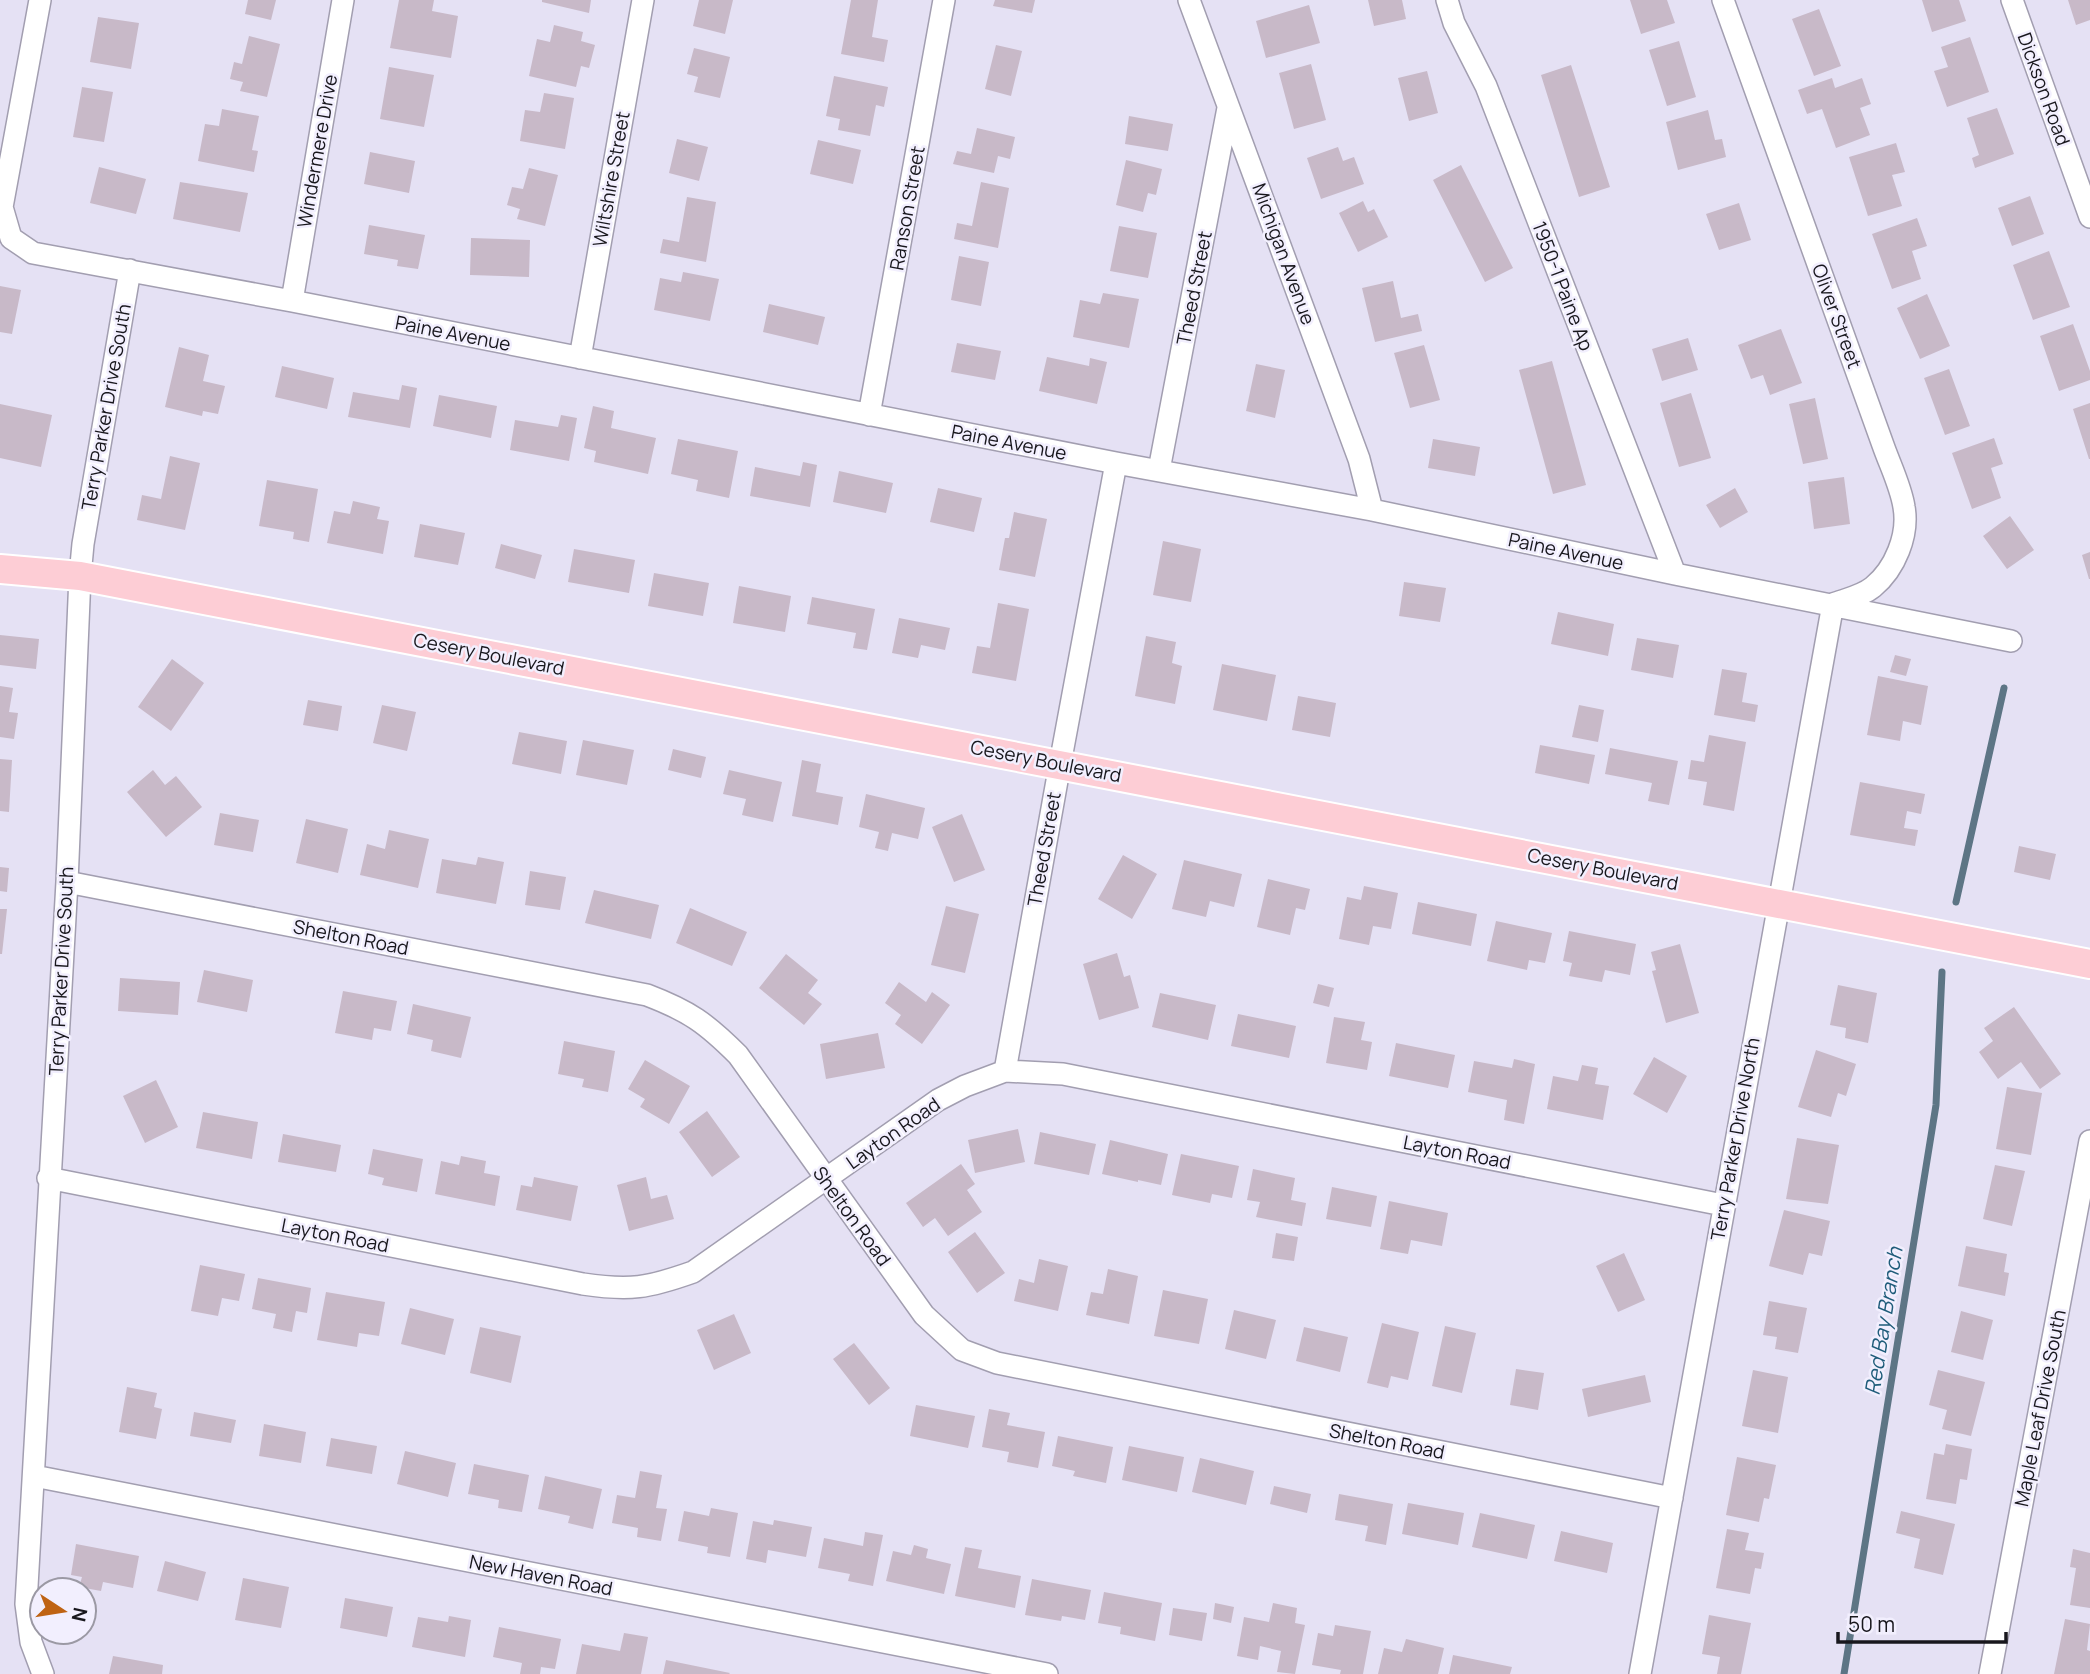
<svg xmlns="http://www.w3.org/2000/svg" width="2090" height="1674" viewBox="0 0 2090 1674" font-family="Manrope,sans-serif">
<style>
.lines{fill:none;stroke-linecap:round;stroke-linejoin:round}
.stream{stroke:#5d7585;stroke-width:7}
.building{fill:#c8b9c8}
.minor-casing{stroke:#a29eb0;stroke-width:24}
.major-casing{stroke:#fff;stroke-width:32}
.minor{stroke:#fff;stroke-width:21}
.major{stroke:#fdcdd5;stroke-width:28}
.labels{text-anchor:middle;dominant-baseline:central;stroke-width:5;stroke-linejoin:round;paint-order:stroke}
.street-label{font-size:19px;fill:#18171d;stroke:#f2effe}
.water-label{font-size:21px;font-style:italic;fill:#1f5c7a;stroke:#f2effe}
</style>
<rect width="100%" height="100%" fill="#e5e1f4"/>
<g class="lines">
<!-- stream -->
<path class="stream" d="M1956 902 2004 688
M1844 1674 1936 1105 1942 972"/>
</g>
<!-- building -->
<path class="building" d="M248 0H276L271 20 245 14Z
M399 0H434L432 11 458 16 451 58 390 48Z
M542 0H591L589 13 542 2Z
M699 0H733L725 34 693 26Z
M851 0H878L872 37 888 40 884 62 841 54Z
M995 0H1035L1032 13 993 6Z
M1368 0H1402L1406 19 1374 26Z
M1630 0H1667L1675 23 1641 34Z
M1922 0H1959L1966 21 1932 32Z
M2068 0H2090V20L2076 25Z
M1309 5 1320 43 1266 58 1256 21Z
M1819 9 1841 66 1814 76 1792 19Z
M98 17 139 23 131 69 90 62Z
M554 25 583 32 581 41 595 45 589 68 581 66 576 87 529 76 537 39 550 42Z
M249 36 280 44 267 97 240 91 243 82 230 79 234 62 242 64Z
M1970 37 1989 92 1947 107 1934 71 1948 67 1941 47Z
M1679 41 1696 97 1667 106 1649 50Z
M996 45 1022 51 1011 96 985 89Z
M694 48 730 57 720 98 694 92 698 77 687 74Z
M1311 64 1326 120 1294 129 1279 73Z
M1571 65 1610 187 1579 197 1541 75Z
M389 67 434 75 424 127 380 119Z
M1427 71 1438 113 1409 121 1398 78Z
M834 76 888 87 884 107 876 105 870 136 838 130 840 119 826 116Z
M1832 78 1835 88 1862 78 1871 104 1860 108 1870 135 1836 148 1822 109 1807 114 1798 90Z
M82 87 113 92 104 142 73 137Z
M544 93 574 98 565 149 520 141 525 110 540 112Z
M1997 108 2014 154 1975 168 1972 158 1979 155 1967 118Z
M222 109 259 116 252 150 258 151 254 172 198 161 205 124 219 126Z
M1708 110 1715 140 1722 139 1726 157 1678 170 1666 122Z
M1129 116 1173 124 1168 151 1125 144Z
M977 128 1015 137 1010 159 998 156 994 173 953 164 957 151 971 154Z
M677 139 708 147 699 181 669 173Z
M818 140 861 150 853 184 810 174Z
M1896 143 1905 172 1892 175 1902 206 1868 216 1849 157Z
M1338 147 1343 161 1354 157 1364 184 1321 199 1307 158Z
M370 152 415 161 409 193 364 184Z
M1126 160 1162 169 1156 195 1148 193 1143 212 1116 205Z
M1461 165 1513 268 1485 282 1433 180Z
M99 167 146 179 136 214 90 203Z
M529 168 558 175 545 226 517 219 520 209 507 205 512 187 523 189Z
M180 182 248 193 240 232 173 219Z
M981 182 1009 188 998 248 954 239 957 223 972 226Z
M2030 196 2044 234 2012 246 1998 208Z
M687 197 716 202 706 262 660 253 663 239 679 242Z
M1363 201 1368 212 1374 209 1388 237 1358 252 1339 213Z
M1739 203 1751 240 1719 250 1706 214Z
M1917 218 1927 246 1912 251 1921 279 1892 289 1872 234Z
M369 225 425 235 418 269 397 266 398 260 364 254Z
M1119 226 1157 233 1148 278 1110 271Z
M471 238 530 240 529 277 470 275Z
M2049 251 2070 307 2033 320 2013 265Z
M959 256 989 262 981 306 951 300Z
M683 272 719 279 710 321 654 310 660 278 681 282Z
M1393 281 1401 318 1418 314 1422 331 1375 342 1362 288Z
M0 286 21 290 12 334 0 332Z
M1103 293 1139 299 1129 348 1073 337 1080 300 1100 304Z
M1927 294 1950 346 1920 359 1897 308Z
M769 304 825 317 818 345 763 332Z
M2073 324 2090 371V380L2059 391 2040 336Z
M1781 329 1802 383 1770 395 1763 375 1751 379 1738 345Z
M1688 338 1698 370 1662 381 1652 349Z
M957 343 1001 351 995 380 951 372Z
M1424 345 1440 400 1410 408 1394 353Z
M179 347 209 355 203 381 225 386 218 414 203 411 202 416 165 407Z
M1047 357 1089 366 1090 358 1107 362 1097 404 1039 391Z
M1552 361 1586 485 1553 494 1519 370Z
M1256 364 1285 370 1275 418 1246 411Z
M282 366 334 378 327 409 275 397Z
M1949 369 1970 426 1945 435 1924 378Z
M402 385 417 388 410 428 348 417 353 392 399 400Z
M1691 393 1711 458 1679 467 1660 403Z
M439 395 497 406 491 438 433 426Z
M1815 398 1828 459 1803 464 1789 404Z
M2090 403V459H2089L2073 409Z
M0 404 52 415 41 467 0 458Z
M593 406 614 411 611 428 656 438 648 474 594 462 596 451 584 448Z
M561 415 577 418 569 461 510 450 515 420 558 427Z
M1994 438 2003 464 1991 468 2001 498 1972 509 1952 453Z
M678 439 738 451 729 498 696 491 698 480 671 474Z
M1433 439 1480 447 1475 476 1428 468Z
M170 456 200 463 185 530 137 520 142 495 161 499Z
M803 462 817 465 810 507 750 496 755 467 800 476Z
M839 471 893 483 886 513 833 502Z
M1844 477 1850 524 1814 529 1808 482Z
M267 480 318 489 309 542 293 539 294 532 259 526Z
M938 488 982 498 974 532 930 522Z
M1735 488 1748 512 1720 528 1706 505Z
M353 501 380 507 377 519 389 521 383 554 327 543 334 511 350 514Z
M1014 512 1047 519 1035 577 999 570 1005 538H1009Z
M2010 516 2034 550 2007 569 1983 536Z
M420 524 465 533 458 565 414 557Z
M1163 541 1201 549 1191 602 1153 595Z
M501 544 542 555 535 579 495 568Z
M574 549 635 560 629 593 568 582Z
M2090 552V579H2089L2082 555Z
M654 573 709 583 703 616 648 606Z
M1404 582 1446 588 1440 622 1399 616Z
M739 586 791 596 785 632 733 623Z
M812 597 875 609 867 650 853 648 856 633 807 624Z
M998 603 1029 609 1016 681 972 673 977 646 990 648Z
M1558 612 1614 624 1608 656 1551 644Z
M899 618 950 628 945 650 921 645 918 658 892 653Z
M0 635 39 639 36 669 0 665Z
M1146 636 1176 642 1172 663 1182 666 1175 704 1135 696Z
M1637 638 1679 645 1673 678 1631 670Z
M1895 655 1911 659 1906 676 1890 672Z
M172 659 204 683 171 731 138 707Z
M1222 664 1276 675 1267 721 1213 710Z
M1722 669 1747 673 1742 702 1758 705 1755 722 1714 715Z
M1878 676 1928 686 1921 725 1903 721 1900 741 1867 735Z
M0 686 13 688 9 712 18 713 14 739 0 737Z
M1298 696 1336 703 1330 737 1292 730Z
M308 700 342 706 338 731 303 725Z
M382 705 416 712 407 751 373 743Z
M1579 705 1604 710 1598 742 1572 737Z
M519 732 567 741 561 774 512 764Z
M1709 735 1746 742 1734 811 1703 805 1707 782 1688 779 1691 760 1704 762Z
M583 740 634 750 627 785 576 775Z
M1540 745 1595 755 1589 784 1535 773Z
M1610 748 1678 761 1669 805 1648 801 1652 783 1605 774Z
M673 749 706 757 701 778 668 770Z
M0 759 12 760 9 812 0 811Z
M802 760 821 764 816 792 843 797 838 825 792 816Z
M153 770 165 785 176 776 202 807 166 837 127 792Z
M729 770 782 782 773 822 742 815 746 799 723 794Z
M1860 782 1925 794 1921 814 1907 811 1904 828 1918 830 1915 846 1850 835Z
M866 794 925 808 918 839 892 833 888 851 875 848 879 832 859 827Z
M220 813 259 820 253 852 214 845Z
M962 814 985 870 954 882 932 827Z
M306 819 348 829 338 873 296 863Z
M389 830 429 839 418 888 360 875 367 844 385 849Z
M2019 846 2056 854 2050 880 2014 872Z
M1123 855 1157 874 1132 919 1098 899Z
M478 857 504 862 496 904 436 893 442 859 476 865Z
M1184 860 1242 874 1234 907 1210 901 1206 917 1172 909Z
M0 867 9 868 7 892 0 891Z
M530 871 566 877 560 910 525 905Z
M1268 879 1310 889 1305 910 1296 908 1290 935 1257 927Z
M1364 886 1398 893 1391 929 1373 926 1369 945 1339 939 1347 897 1361 900Z
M594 890 659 905 651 939 585 923Z
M1418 902 1477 914 1471 946 1412 934Z
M946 906 979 914 965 973 931 965Z
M690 908 747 932 732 966 676 943Z
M0 909H7L2 954H0Z
M1496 921 1552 933 1545 963 1529 960 1527 970 1487 961Z
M1569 931 1636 944 1630 975 1605 970 1602 982 1569 976 1572 963 1563 961Z
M1680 944 1699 1013 1666 1023 1652 971 1656 970 1651 952Z
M1117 953 1124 977 1130 975 1139 1008 1099 1020 1083 964Z
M786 954 818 980 808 993 822 1004 804 1025 759 988Z
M204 970 253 980 247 1012 197 1002Z
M120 978 180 982 178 1015 118 1011Z
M899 982 926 1002 932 992 950 1005 922 1044 895 1024 901 1015 885 1003Z
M1318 984 1334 988 1329 1007 1313 1003Z
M1838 985 1877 993 1868 1043 1845 1038 1846 1028 1830 1025Z
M343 991 397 1001 391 1031 374 1028 372 1040 335 1033Z
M1160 993 1216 1005 1208 1040 1152 1027Z
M413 1004 471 1017 461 1058 431 1051 433 1040 407 1034Z
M2014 1007 2061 1074 2040 1089 2021 1062 1998 1079 1979 1052 1993 1041 1984 1028Z
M1238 1014 1296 1026 1289 1058 1231 1046Z
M1334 1017 1365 1022 1361 1040 1372 1042 1367 1070 1326 1063Z
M878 1033 885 1068 826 1079 820 1044Z
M564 1041 615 1051 608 1092 582 1087 584 1079 558 1074Z
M1396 1043 1455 1055 1448 1088 1389 1076Z
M1816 1050 1856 1064 1846 1096 1838 1093 1831 1117 1798 1107Z
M1654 1057 1687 1076 1667 1113 1633 1094Z
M1514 1059 1535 1064 1524 1124 1504 1120 1507 1100 1468 1092 1474 1061 1512 1068Z
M645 1060 690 1086 669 1124 640 1107 645 1099 628 1089Z
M1582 1065 1598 1068 1595 1084 1609 1086 1603 1120 1547 1109 1553 1076 1578 1081Z
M156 1080 178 1127 145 1143 123 1096Z
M2007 1087 2042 1093 2031 1155 1996 1149Z
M707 1111 740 1157 712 1177 679 1132Z
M203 1112 258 1122 252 1159 196 1148Z
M1018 1129 1025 1162 975 1173 968 1140Z
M1040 1132 1096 1144 1089 1175 1034 1164Z
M283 1134 341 1145 336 1172 278 1162Z
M1797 1138 1839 1145 1828 1204 1786 1199Z
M1110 1140 1168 1154 1161 1185 1138 1180V1182L1102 1174Z
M373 1149 423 1159 417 1192 382 1185 384 1178 368 1174Z
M1181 1154 1239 1166 1232 1198 1212 1194 1210 1203 1172 1195Z
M461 1156 486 1161 484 1173 500 1176 495 1206 435 1194 441 1161 459 1165Z
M961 1164 975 1184 967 1190 982 1212 948 1236 935 1218 923 1227 906 1203Z
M1995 1165 2025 1171 2012 1226 1983 1219Z
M1253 1169 1295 1178 1291 1200 1306 1203 1302 1226 1256 1217 1260 1202 1247 1200Z
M534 1177 578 1186 571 1221 516 1210 521 1185 532 1187Z
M646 1177 651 1199 667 1195 674 1219 629 1231 617 1185Z
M1332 1187 1377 1196 1371 1227 1326 1219Z
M1389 1201 1448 1213 1442 1246 1411 1240 1408 1254 1380 1249Z
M1784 1210 1830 1221 1822 1256 1809 1253 1803 1275 1769 1266Z
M975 1232 1005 1273 977 1293 948 1252Z
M1276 1233 1298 1237 1294 1261 1272 1258Z
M1966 1246 2007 1254 2004 1272 2009 1273 2005 1296 1958 1286Z
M1624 1253 1645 1300 1618 1312 1596 1266Z
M1039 1259 1068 1266 1058 1311 1014 1301 1019 1279 1034 1283Z
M200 1265 245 1274 239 1301 222 1298 218 1316 191 1311Z
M1108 1269 1138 1276 1129 1324 1086 1315 1091 1292 1103 1294Z
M258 1278 311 1288 307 1313 296 1311 292 1332 273 1328 276 1314 252 1309Z
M1163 1290 1208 1299 1199 1344 1154 1336Z
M326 1292 385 1302 379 1336 359 1333 357 1347 317 1340Z
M1769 1301 1807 1308 1798 1353 1775 1349 1777 1337 1763 1335Z
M410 1308 454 1319 445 1355 401 1344Z
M1234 1310 1276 1320 1266 1359 1225 1349Z
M1961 1311 1993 1320 1983 1360 1951 1352Z
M734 1314 751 1353 714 1370 697 1330Z
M1382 1323 1419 1332 1408 1380 1391 1376 1388 1388 1367 1383Z
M1445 1326 1476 1333 1462 1393 1432 1386Z
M480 1327 521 1336 511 1383 470 1373Z
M1304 1327 1348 1337 1340 1372 1296 1361Z
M854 1343 890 1388 869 1405 833 1359Z
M1516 1369 1544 1373 1538 1410 1510 1405Z
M1753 1370 1788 1377 1778 1433 1742 1426Z
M1938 1370 1985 1382 1971 1436 1942 1429 1947 1410 1929 1405Z
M1645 1375 1651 1402 1588 1417 1582 1389Z
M127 1387 157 1393 154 1407 162 1409 156 1439 119 1432Z
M916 1405 975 1416 968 1448 910 1436Z
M989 1409 1010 1413 1007 1425 1045 1432 1038 1468 1007 1462 1009 1452 982 1447Z
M194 1412 236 1420 231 1443 190 1436Z
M264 1424 306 1432 301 1463 259 1456Z
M1058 1436 1113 1447 1106 1483 1073 1476 1075 1471 1052 1466Z
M331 1438 377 1446 372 1474 326 1466Z
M1946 1444 1972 1449 1967 1480 1960 1479 1956 1504 1926 1499 1934 1453 1944 1455Z
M1129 1446 1184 1457 1177 1492 1122 1480Z
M405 1451 456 1463 448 1497 397 1484Z
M1737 1457 1776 1465 1769 1499 1764 1498 1759 1522 1726 1515Z
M1200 1458 1254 1471 1246 1505 1192 1492Z
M474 1464 529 1475 522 1512 498 1508 499 1500 468 1494Z
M640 1471 662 1475 656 1508 667 1509 661 1541 637 1537 638 1528 612 1523 617 1495 635 1498Z
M545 1476 602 1489 593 1529 568 1523 570 1516 538 1509Z
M1274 1486 1311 1494 1307 1513 1270 1504Z
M1339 1494 1393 1504 1386 1545 1365 1541 1368 1526 1335 1520Z
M1408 1503 1464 1513 1458 1545 1402 1534Z
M711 1508 738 1513 730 1557 707 1553 708 1547 678 1541 684 1511 709 1516Z
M1901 1511 1955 1524 1943 1575 1914 1568 1920 1539 1896 1533Z
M1480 1513 1535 1525 1527 1559 1472 1547Z
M774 1520 812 1527 806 1557 768 1550 766 1563 746 1559 753 1521 773 1525Z
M1727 1529 1749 1533 1745 1550 1764 1553 1761 1569 1755 1568 1750 1594 1716 1588Z
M1561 1531 1613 1543 1607 1573 1554 1561Z
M865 1532 883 1535 873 1586 848 1581 850 1574 818 1568 824 1538 863 1546Z
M76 1544 139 1556 133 1588 103 1582 101 1591 79 1587 82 1577 71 1575Z
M914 1545 928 1549 926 1558 951 1564 944 1594 886 1581 893 1551 911 1555Z
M965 1547 982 1550 978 1568 1021 1576 1015 1608 955 1596Z
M2073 1549 2090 1553V1608L2070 1605 2076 1568 2070 1567Z
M165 1561 206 1572 198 1601 157 1591Z
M243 1578 289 1587 281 1628 235 1620Z
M1032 1579 1091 1590 1085 1620 1062 1616 1061 1621 1025 1615Z
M1104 1592 1162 1603 1155 1641 1120 1634 1121 1627 1098 1623Z
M345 1598 393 1607 387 1637 340 1628Z
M1215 1603 1234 1607 1231 1623 1213 1619Z
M1273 1603 1297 1608 1295 1623 1305 1625 1295 1674 1277 1672 1281 1651 1260 1646 1258 1660 1237 1656 1244 1617 1269 1622Z
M1173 1608 1207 1613 1202 1641 1169 1635Z
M1709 1615 1751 1623 1741 1674H1717L1720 1657 1702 1654Z
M449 1616 471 1620 465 1657 412 1647 418 1617 448 1622Z
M2065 1619 2090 1624 2087 1650 2090 1651V1674H2054Z
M1335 1625 1371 1631 1363 1674H1340L1341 1670 1312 1665 1318 1633 1333 1636Z
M499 1627 561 1639 555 1669 541 1667 540 1674H520L522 1663 493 1657Z
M624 1633 648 1637 641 1674H576L582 1644 620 1651Z
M1406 1639 1444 1648 1438 1674H1378L1384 1648 1402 1652Z
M1453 1655 1512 1667 1510 1674H1449Z
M113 1656 163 1665 162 1674H109Z
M666 1660 730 1673 729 1674H663Z"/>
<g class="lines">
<!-- minor casing -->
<g class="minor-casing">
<path id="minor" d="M40 0 2 207 11 238 33 253 292 301 1116 463 1372 510 1675 574 2011 641
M1189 0 1359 459 1372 510
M1447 0 1454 23 1486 86 1675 574
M2012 0 2090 217
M292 301 343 0
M580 358 643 0
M869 415 944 0
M1159 470 1228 108
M67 882 647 995C689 1011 706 1023 738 1055L924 1315 962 1350 997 1363 1672 1498
M1005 1071 1060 764 1116 463
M48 1178 583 1284C630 1291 648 1288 693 1272L938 1100 965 1086 1005 1071 1063 1074 1723 1205
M34 1476 1047 1674
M43 1674 31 1642 26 1604 67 882 80 576 83 544 130 270
M1640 1674 1833 604C1847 599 1862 596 1873 587 1895 569 1909 535 1904 507 1901 487 1890 465 1883 445L1723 0
M1990 1674 2090 1141"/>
</g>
<!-- major casing -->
<g class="major-casing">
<path id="major" d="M0 569 80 576 2090 964"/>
</g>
<!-- minor -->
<use href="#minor" class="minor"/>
<!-- major -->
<use href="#major" class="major"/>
</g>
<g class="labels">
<!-- street labels -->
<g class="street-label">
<text transform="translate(2044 89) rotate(70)">Dickson Road</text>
<text transform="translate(317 151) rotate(-80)">Windermere Drive</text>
<text transform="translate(611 179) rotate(-80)">Wiltshire Street</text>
<text transform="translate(907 208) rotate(-80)">Ranson Street</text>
<text transform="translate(1284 254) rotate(70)">Michigan Avenue</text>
<text transform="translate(1563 286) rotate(69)">1950-1 Paine Ap</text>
<text transform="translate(1194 288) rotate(-79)">Theed Street</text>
<text transform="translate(1837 316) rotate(70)">Oliver Street</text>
<text transform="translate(453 333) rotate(11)">Paine Avenue</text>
<text transform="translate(106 407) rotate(-80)">Terry Parker Drive South</text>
<text transform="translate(1009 442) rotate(11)">Paine Avenue</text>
<text transform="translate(1566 551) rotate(12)">Paine Avenue</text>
<text transform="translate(489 654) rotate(11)">Cesery Boulevard</text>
<text transform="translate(1046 761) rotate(11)">Cesery Boulevard</text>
<text transform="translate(1044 849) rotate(-80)">Theed Street</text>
<text transform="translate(1603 869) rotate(11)">Cesery Boulevard</text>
<text transform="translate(351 937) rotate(11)">Shelton Road</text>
<text transform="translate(61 971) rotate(-87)">Terry Parker Drive South</text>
<text transform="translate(893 1133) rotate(-35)">Layton Road</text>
<text transform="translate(1735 1139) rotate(-80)">Terry Parker Drive North</text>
<text transform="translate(1457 1152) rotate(11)">Layton Road</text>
<text transform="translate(852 1216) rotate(54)">Shelton Road</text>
<text transform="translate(335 1235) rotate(11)">Layton Road</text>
<text transform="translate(2040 1408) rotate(-79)">Maple Leaf Drive South</text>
<text transform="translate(1387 1441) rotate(11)">Shelton Road</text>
<text transform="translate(541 1575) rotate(11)">New Haven Road</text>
</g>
<!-- water labels -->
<g class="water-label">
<text transform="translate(1883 1321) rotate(-81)">Red Bay Branch</text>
</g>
</g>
<!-- north arrow -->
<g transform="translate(63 1611) rotate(102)"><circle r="33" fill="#f2effe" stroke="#9b99a4" stroke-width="2"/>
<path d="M0-5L12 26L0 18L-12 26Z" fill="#bf6313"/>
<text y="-10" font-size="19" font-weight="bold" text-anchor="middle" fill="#18171d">N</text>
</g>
<!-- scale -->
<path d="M1838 1632v10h168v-10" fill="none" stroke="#18171d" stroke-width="3.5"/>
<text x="1848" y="1632" font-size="21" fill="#18171d" stroke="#f2effe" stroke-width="5" paint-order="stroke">50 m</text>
</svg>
